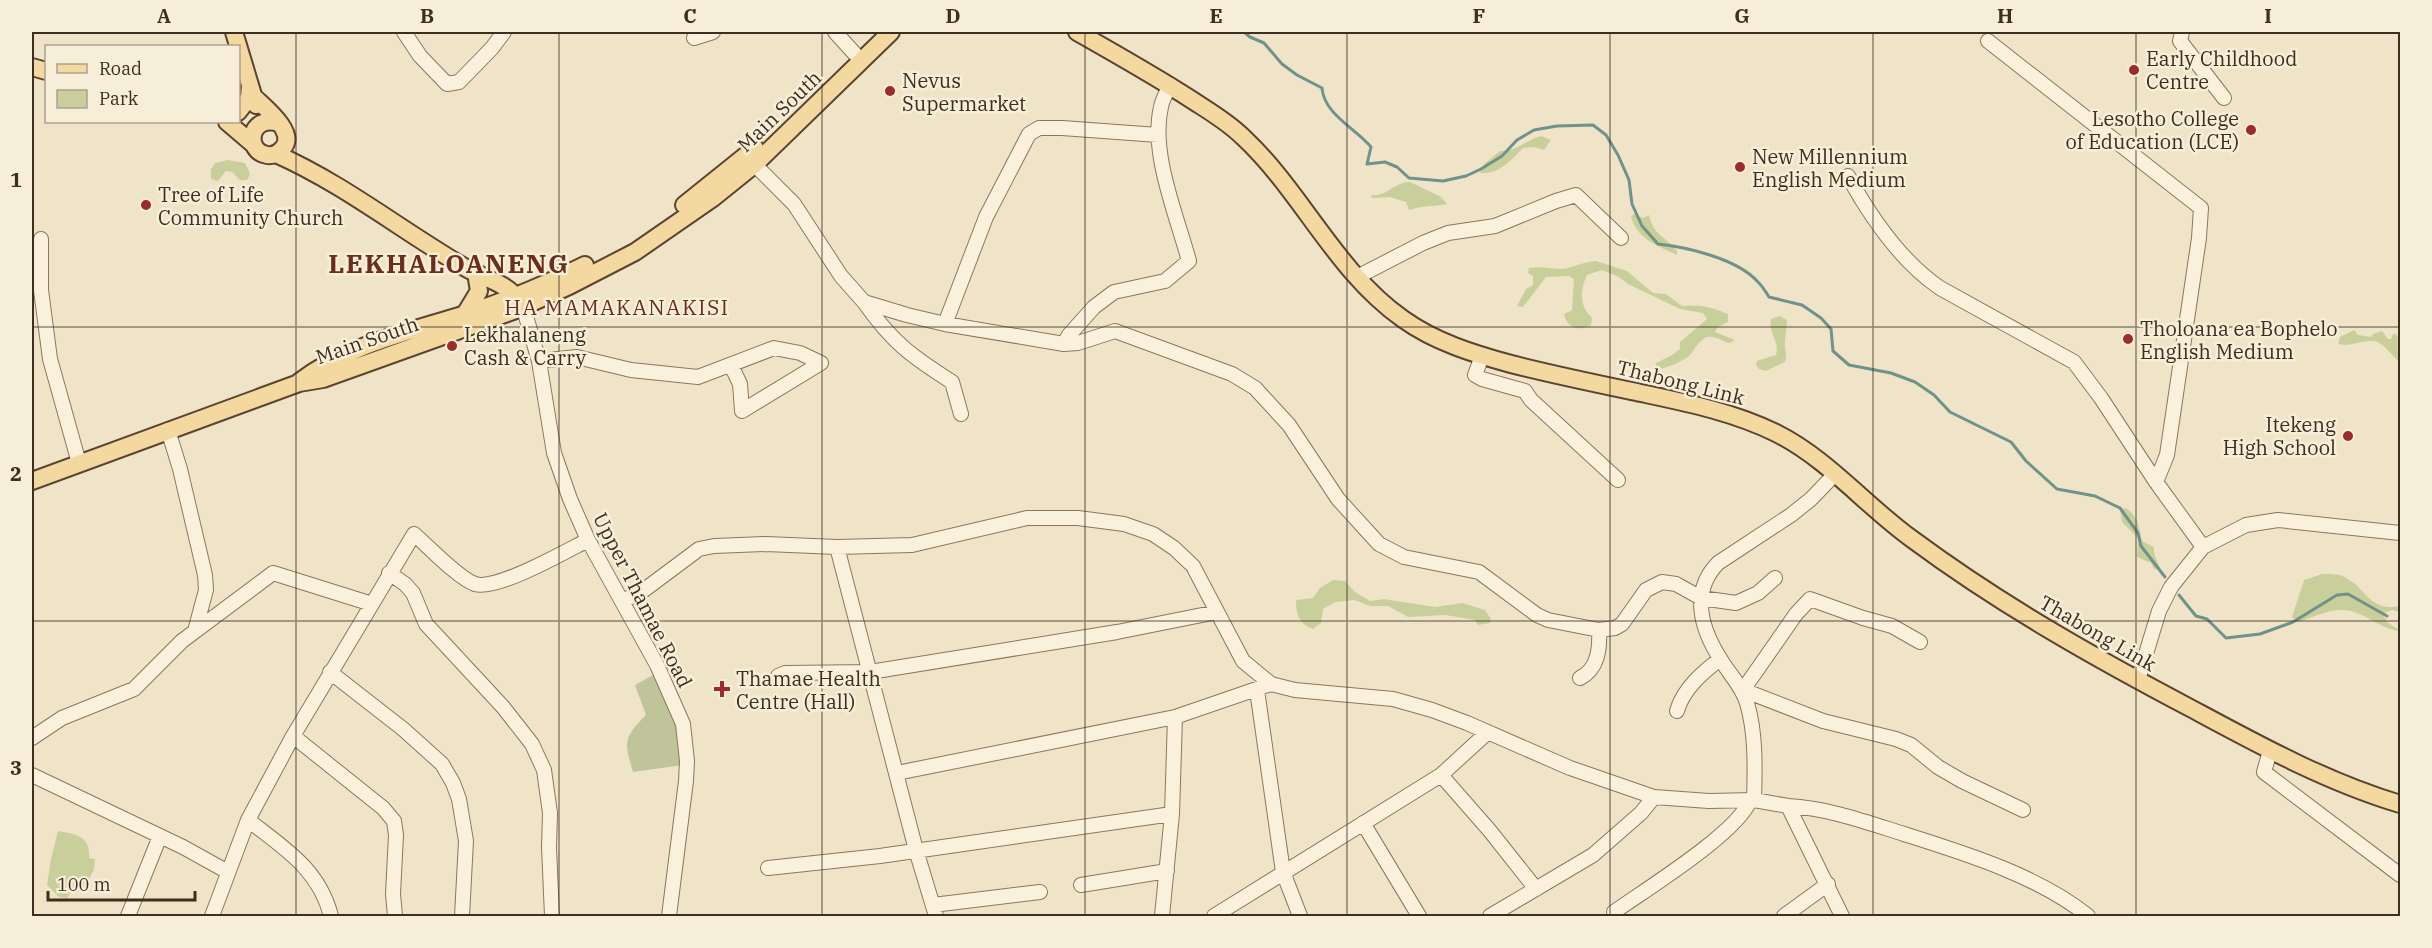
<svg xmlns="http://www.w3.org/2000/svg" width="2432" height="948" viewBox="0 0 2432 948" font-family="'IBM Plex Serif',serif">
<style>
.green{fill:#c9cf9b}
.cemetery{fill:#bfc49a}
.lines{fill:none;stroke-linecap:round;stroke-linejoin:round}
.stream{stroke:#6f938a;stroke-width:3}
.minor-casing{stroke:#8d765c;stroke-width:16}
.major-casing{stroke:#5b4430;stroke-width:20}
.minor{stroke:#faf1dc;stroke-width:14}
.major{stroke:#f3d9a0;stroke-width:16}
.grid{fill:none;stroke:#3d2e20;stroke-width:1.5;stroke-opacity:0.55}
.poi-dot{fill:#9e2a2b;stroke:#f7eed8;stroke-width:2}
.labels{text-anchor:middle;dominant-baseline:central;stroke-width:5;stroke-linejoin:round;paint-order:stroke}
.poi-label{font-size:20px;fill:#3d2e20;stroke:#f7eed8;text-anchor:start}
.street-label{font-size:20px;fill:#3d2e20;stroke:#f7eed8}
.neighbourhood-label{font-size:21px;letter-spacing:1.5px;fill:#6b2e1e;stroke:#f7eed8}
.district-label{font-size:26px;font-weight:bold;letter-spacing:1.5px;fill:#6b2e1e;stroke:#f7eed8}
.neatline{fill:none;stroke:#3d2e20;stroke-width:2}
.grid-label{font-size:20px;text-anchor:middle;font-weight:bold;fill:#3d2e20}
</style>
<rect width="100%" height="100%" fill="#f0e4c8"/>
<!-- green -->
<path class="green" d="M1541 136 1551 140 1544 150 1534 147 1523 148C1510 161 1500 174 1480 173L1485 163 1500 151C1516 152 1526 140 1541 136Z
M228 160 245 163 250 174 247 180H240L232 172 226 171 218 181 211 179V169L215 163Z
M1410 182 1441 197 1447 204C1432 207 1423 205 1409 210L1406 202 1390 197 1371 198 1372 195C1386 197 1395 182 1410 182Z
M1634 214 1643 218 1649 215C1654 236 1664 235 1677 251V255C1658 246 1636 239 1631 216Z
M1596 261 1627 271 1653 293 1666 294 1682 306C1698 304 1713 307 1728 314V322L1718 327 1715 332 1735 340 1730 343C1723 342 1714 335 1707 337 1700 340 1695 348 1691 354 1685 361 1665 369 1656 369V363L1672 355 1680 349V342L1707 319 1703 313 1680 309 1628 284 1619 277 1602 270 1587 275C1580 290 1579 306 1592 318L1591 325C1579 332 1567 328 1564 314L1572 310 1574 279 1569 276 1546 277 1523 307 1517 306 1526 289 1533 285V276L1528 273 1529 268C1543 265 1558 271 1568 268 1577 265 1586 262 1596 261Z
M1780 316 1787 320C1787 328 1785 334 1785 342 1784 350 1788 354 1785 362L1766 371 1759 369 1756 365 1757 361 1776 355C1780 341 1768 333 1771 319Z
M2354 330 2358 335 2371 337 2373 334 2382 331 2388 339H2391L2393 334H2396L2400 340 2397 344 2400 349V363C2393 357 2384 342 2373 341 2362 340 2350 347 2338 344L2340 337Z
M2126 508C2139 517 2139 528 2142 541L2154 547C2153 557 2159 561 2160 570L2154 569 2151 563 2137 557 2138 538 2122 522 2120 510Z
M2322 574C2329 574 2337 574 2342 576 2367 586 2367 612 2400 606V612L2392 610 2384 613C2384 624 2394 625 2400 631 2379 629 2364 611 2344 610 2329 609 2312 618 2298 622L2292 617 2304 580Z
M1333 580 1345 581 1355 592 1370 601 1384 599 1435 607 1463 603 1485 610 1491 619 1490 623 1478 625 1475 620 1445 615 1408 617 1388 606H1370L1354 600 1335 602 1323 609 1321 623 1313 629C1299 624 1296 614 1296 600L1313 598 1320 588Z
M58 831C74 834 91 835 89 858L95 859 94 869 88 882 76 893 72 891 67 898 59 897 47 885 51 859Z"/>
<!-- cemetery -->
<path class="cemetery" d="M653 675C672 703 679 732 683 765L633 772C624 742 623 738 646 715L635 685Z"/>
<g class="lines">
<!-- stream -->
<path class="stream" d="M1244 32 1250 37 1264 43 1282 64 1297 75 1322 88C1324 114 1355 128 1371 147L1367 164 1385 162 1397 167 1409 178 1443 181 1466 176 1481 169 1502 156 1517 140 1534 130 1557 126 1593 125 1606 135 1618 155 1629 180 1632 204 1642 226 1658 244C1687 247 1738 259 1758 282 1762 286 1766 292 1769 297L1802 305 1821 318 1831 329 1833 351 1849 365 1891 373 1915 382 1934 395 1950 412 2011 442 2026 461 2057 489 2095 496 2120 508 2138 533 2141 546 2165 577
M2179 595 2196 616 2207 619 2226 638 2260 634 2293 622 2337 595 2348 594 2387 616"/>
<!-- minor casing -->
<g class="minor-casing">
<path id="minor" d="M404 32 420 56 447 84 459 82 492 48 504 32
M835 32 855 54
M2182 32 2180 41 2224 98
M694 38 713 32
M1988 41 2201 208 2199 238 2167 455 2156 482
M748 158 794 204 841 276 864 302 907 315 945 324 1064 344 1078 343 1115 331 1232 374 1255 388 1289 425 1338 499 1379 544 1404 557 1479 572 1537 615 1548 620 1599 630 1615 628 1622 624 1646 590 1662 582 1676 584 1701 598 1736 603 1758 593 1775 578
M1848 176C1870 216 1902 262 1940 288L2074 362 2101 398 2156 482 2203 547
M41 239V290L50 359 79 463
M1357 277 1423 243 1448 233 1495 226 1556 201 1576 195 1621 238
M864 302C892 342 911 356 952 382L961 414
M523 306 539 361 554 453 570 499 588 540 657 665 683 724 687 761 686 781 669 916
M945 324 986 217 1029 134 1039 128H1062L1158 135
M1064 344 1069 335 1094 307 1114 292 1165 281 1189 261C1177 216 1150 153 1161 107 1162 100 1167 92 1170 85
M1482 356 1475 375 1482 379 1525 391 1531 400 1618 480
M539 361 577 357 631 370 698 377 774 348 800 353 821 363
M731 365 740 384 742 411 821 363
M168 430 180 469 205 575 206 590 195 631
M837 547 916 850 936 916
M389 573 405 584 413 593 426 624 503 707 532 744 544 770 550 813 549 847 552 916
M622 601 640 593 699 549 714 546 766 544 837 547 912 545 1027 518H1078L1124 524 1153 534 1174 548 1193 566 1243 661 1271 684 1295 690 1393 699 1432 710 1467 723 1570 768 1654 797 1709 801 1754 800 1788 806 1842 916
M1920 642 1892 626 1863 618 1810 599 1796 614 1743 690 1823 721 1896 739 1911 745 1938 767 1962 781 2023 810
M330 672 403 729 442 764 453 783 459 799 466 841 462 916
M778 676 785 673 870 672 1117 632 1217 612
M1580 678C1598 669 1600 649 1599 630
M2138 680 2159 611 2171 587 2203 547 2246 525 2278 520 2400 533
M1257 690 1283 872 1300 916
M1677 711C1683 689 1703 672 1720 659
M293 736 383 808 394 821 396 835 393 894 395 916
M32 738 62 718 134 689 182 641 273 573 372 604
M2270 751 2264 772 2400 875
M897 773 1175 717 1271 684
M32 775 183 847 228 872
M1441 775 1490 831 1536 889
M1754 800C1755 769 1756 733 1747 703 1742 686 1730 675 1721 660 1701 629 1690 592 1718 563L1791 515 1811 499 1835 474
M1788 806C1828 808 1866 822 1904 834 1964 853 2039 876 2088 916
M248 820C285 849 319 869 331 916
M1363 823 1419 916
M768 868 880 856 1172 814
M1081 885 1167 871
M933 905 1040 892
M1614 912C1645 890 1739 832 1750 800
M128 916 160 836
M212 916 248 820 293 736 414 534C428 546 459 579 475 584 497 591 566 551 588 540
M1162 916 1172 814 1175 717
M1214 916 1441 775 1488 732
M1490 916 1593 855 1641 813 1654 797
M1784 916 1828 884"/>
</g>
<!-- major casing -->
<g class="major-casing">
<path id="major" d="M234 32 256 105
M1077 32C1116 54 1155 76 1192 100 1209 111 1228 122 1243 137 1302 192 1335 271 1403 319 1435 342 1474 354 1511 364 1554 375 1598 384 1641 393 1688 403 1733 412 1776 433 1828 459 1866 506 1912 539 2001 605 2097 659 2194 710 2261 746 2327 782 2400 804
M32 67 46 71
M253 96C264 107 297 132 283 148 279 153 273 156 267 155 244 151 249 114 279 123
M238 112 249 98 250 85
M227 122 254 145
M276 154C344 184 402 231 466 268 485 279 508 283 520 302
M684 205 755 148
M465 314 479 291 476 273
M299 382C347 345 409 332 465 314 506 301 547 284 585 265
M32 481 299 383 323 379 513 311 569 286 635 252 713 198 754 165 891 32"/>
</g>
<!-- minor -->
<use href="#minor" class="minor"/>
<!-- major -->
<use href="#major" class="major"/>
</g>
<!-- grid -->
<path class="grid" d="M296 32V916M559 32V916M822 32V916M1085 32V916M1347 32V916M1610 32V916M1873 32V916M2136 32V916M32 327H2400M32 621H2400"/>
<!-- markers -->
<g class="poi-dot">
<circle cx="2134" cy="70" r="6"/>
<circle cx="890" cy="91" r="6"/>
<circle cx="2251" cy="130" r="6"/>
<circle cx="1740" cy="167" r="6"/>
<circle cx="146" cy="205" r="6"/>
<circle cx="2128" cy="339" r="6"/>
<circle cx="452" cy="346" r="6"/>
<circle cx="2348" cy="436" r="6"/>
<path d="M719 680h6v6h6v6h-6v6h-6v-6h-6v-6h6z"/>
</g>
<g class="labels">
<!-- poi labels -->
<g class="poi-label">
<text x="2146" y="58">Early Childhood<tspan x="2146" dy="23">Centre</tspan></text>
<text x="902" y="80">Nevus<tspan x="902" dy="23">Supermarket</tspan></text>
<text x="2239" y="118" text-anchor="end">Lesotho College<tspan x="2239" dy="23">of Education (LCE)</tspan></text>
<text x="1752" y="156">New Millennium<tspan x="1752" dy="23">English Medium</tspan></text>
<text x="158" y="194">Tree of Life<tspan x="158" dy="23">Community Church</tspan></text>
<text x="2140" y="328">Tholoana ea Bophelo<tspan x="2140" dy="23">English Medium</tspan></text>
<text x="464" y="334">Lekhalaneng<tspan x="464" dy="23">Cash &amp; Carry</tspan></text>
<text x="2336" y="424" text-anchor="end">Itekeng<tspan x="2336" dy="23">High School</tspan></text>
<text x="736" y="678">Thamae Health<tspan x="736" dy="23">Centre (Hall)</tspan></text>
</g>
<!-- street labels -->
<g class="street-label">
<text transform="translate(779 111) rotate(-44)">Main South</text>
<text transform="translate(367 340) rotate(-19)">Main South</text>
<text transform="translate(1681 382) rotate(14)">Thabong Link</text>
<text transform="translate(643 600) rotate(63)">Upper Thamae Road</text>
<text transform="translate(2098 633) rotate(30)">Thabong Link</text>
</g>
<!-- neighbourhood labels -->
<g class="neighbourhood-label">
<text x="617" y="307">HA MAMAKANAKISI</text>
</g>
<!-- district labels -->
<g class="district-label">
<text x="449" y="263">LEKHALOANENG</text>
</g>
</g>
<!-- border -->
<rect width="2432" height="948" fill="none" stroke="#f7eed8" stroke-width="66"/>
<!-- legend -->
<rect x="45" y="45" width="195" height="78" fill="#f7eed8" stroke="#ada18e" stroke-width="1.5"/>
<rect x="57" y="64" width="30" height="9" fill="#f3d9a0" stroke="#ada18e" stroke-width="1.5"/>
<text x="99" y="75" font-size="18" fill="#3d2e20">Road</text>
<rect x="57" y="90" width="30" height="18" fill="#c9cf9b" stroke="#ada18e" stroke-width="1.5"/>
<text x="99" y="105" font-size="18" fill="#3d2e20">Park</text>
<!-- scale -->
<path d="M48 891v9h147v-9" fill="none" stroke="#3d2e20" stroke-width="3"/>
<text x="57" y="891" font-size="18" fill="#3d2e20" stroke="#f7eed8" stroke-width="4.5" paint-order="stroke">100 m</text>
<rect x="33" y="33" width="2366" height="882" class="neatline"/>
<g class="grid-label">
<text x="164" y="23">A</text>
<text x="427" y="23">B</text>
<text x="690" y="23">C</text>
<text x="953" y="23">D</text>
<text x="1216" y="23">E</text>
<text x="1479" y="23">F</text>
<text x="1742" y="23">G</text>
<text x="2005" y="23">H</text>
<text x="2268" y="23">I</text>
<text x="16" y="187">1</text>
<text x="16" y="481">2</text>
<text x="16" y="775">3</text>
</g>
</svg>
